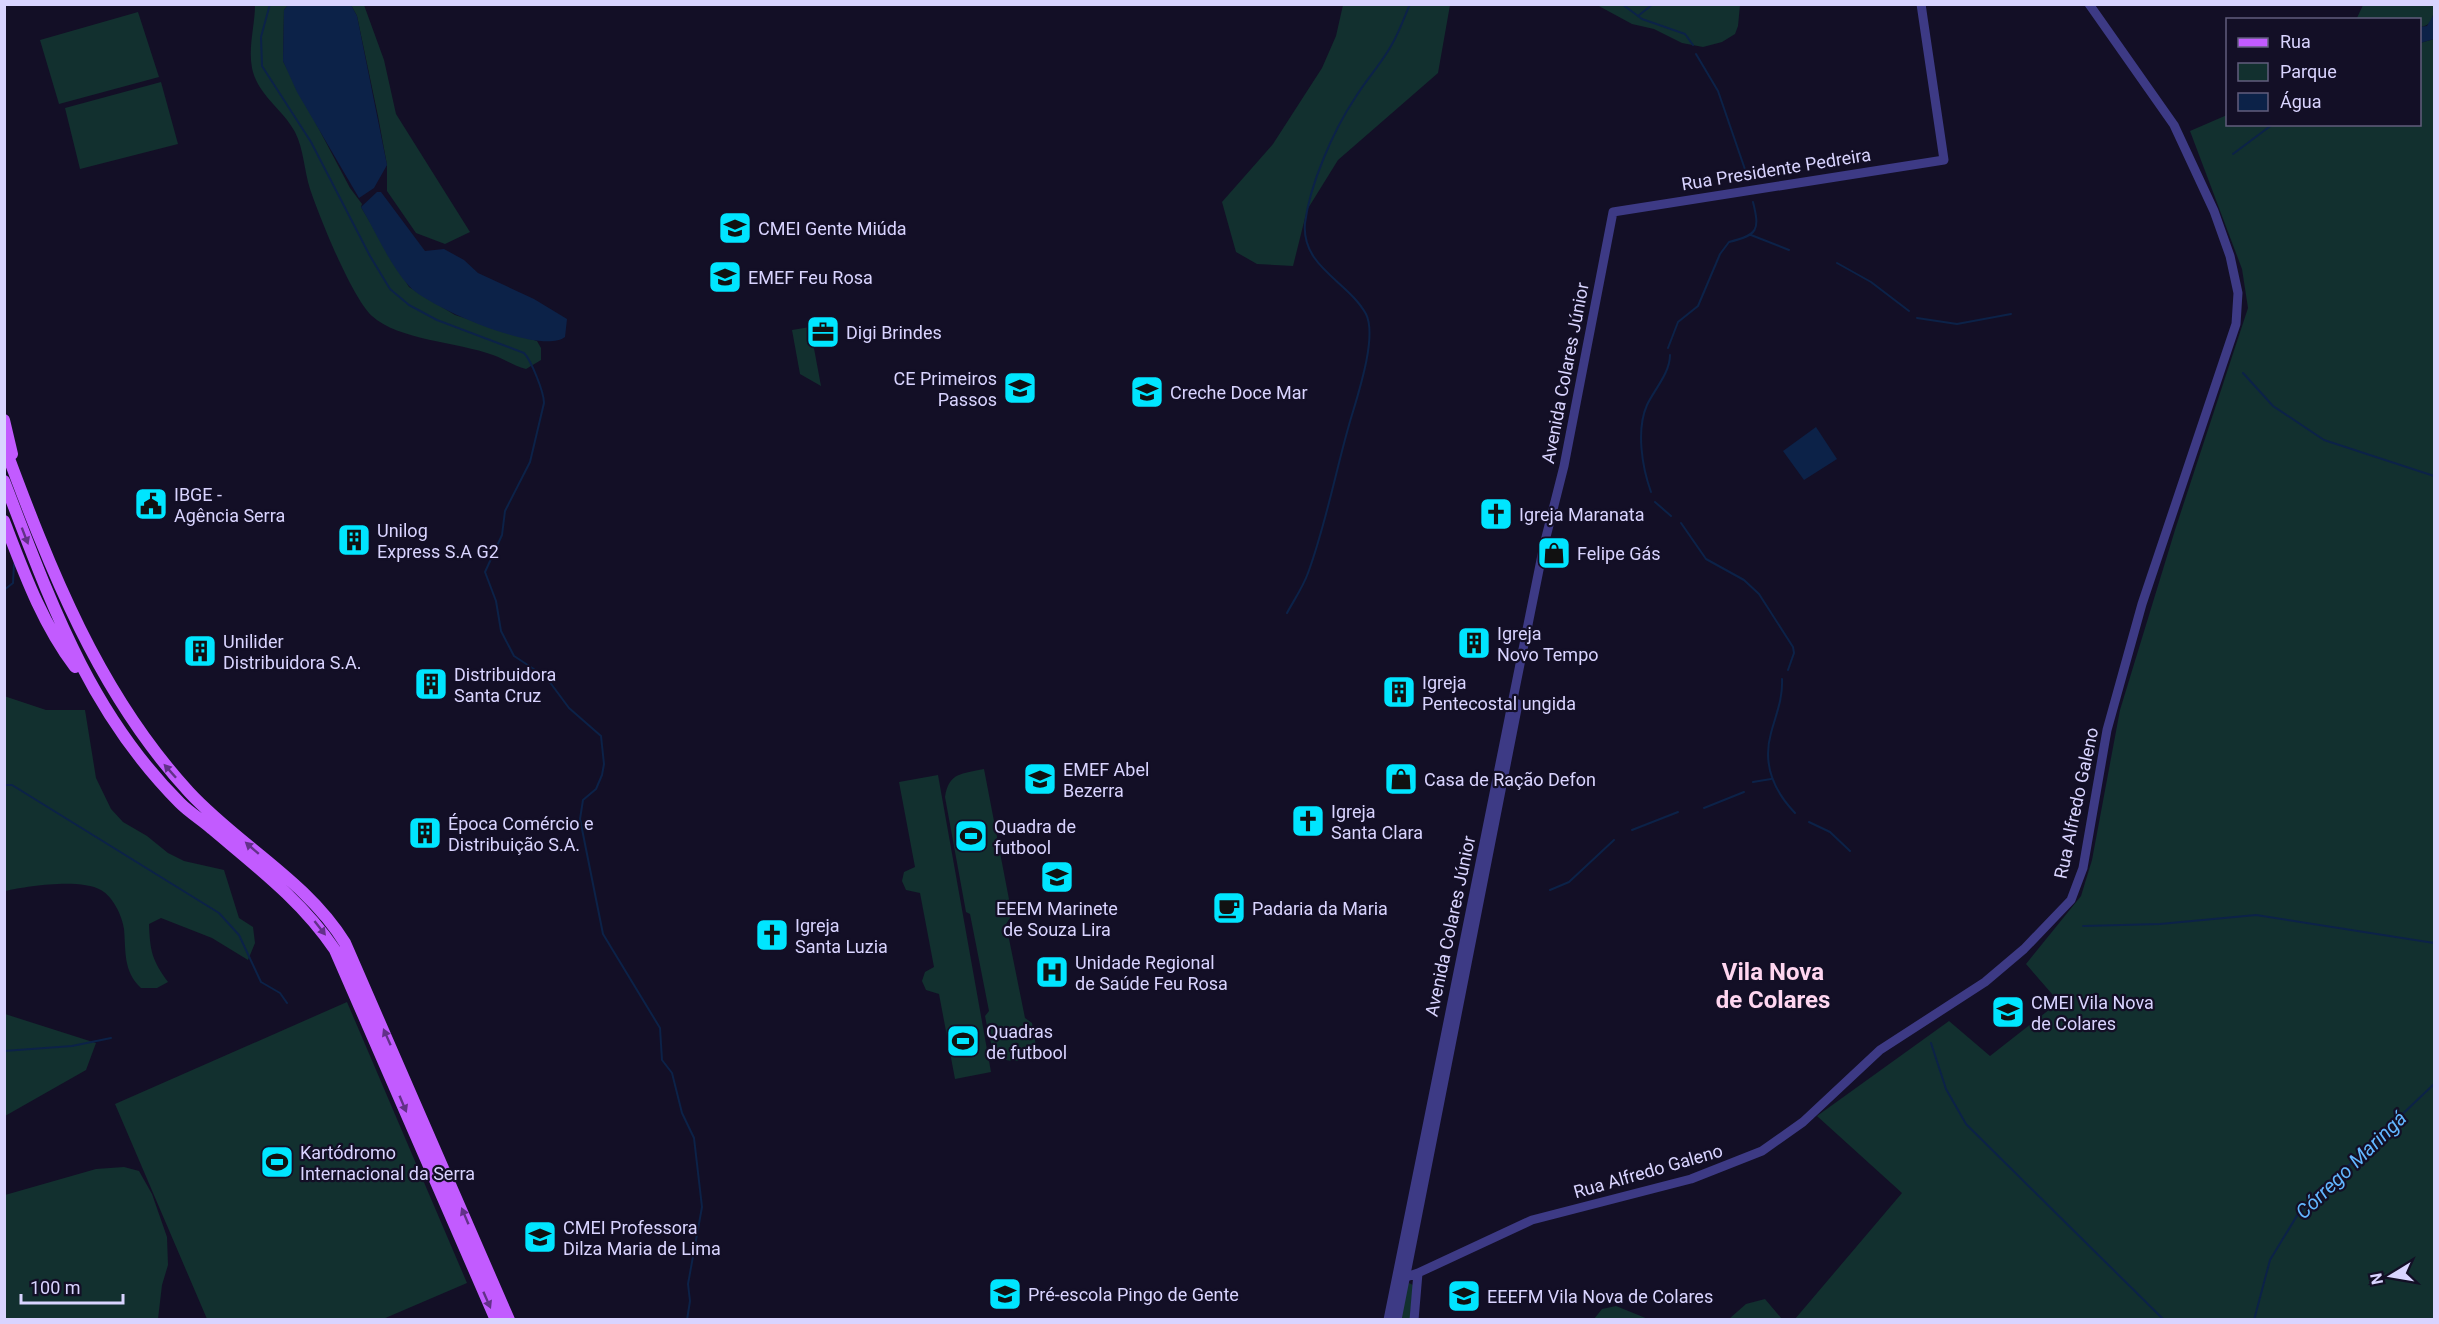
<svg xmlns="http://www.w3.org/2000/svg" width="2439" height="1324" viewBox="0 0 2439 1324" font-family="Roboto,sans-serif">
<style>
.green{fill:#12302f}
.water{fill:#0c2248}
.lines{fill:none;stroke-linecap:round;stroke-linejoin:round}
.stream{stroke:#0c2248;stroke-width:2}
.minor{stroke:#3d3a85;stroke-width:9}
.major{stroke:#c25bff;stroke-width:12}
.oneway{fill:#623188}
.labels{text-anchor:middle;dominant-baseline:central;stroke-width:4.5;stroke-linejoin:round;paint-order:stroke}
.street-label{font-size:18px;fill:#d9d4ff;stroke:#130f26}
.poi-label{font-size:18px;fill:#d9d4ff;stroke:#130f26;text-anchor:start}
.water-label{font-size:20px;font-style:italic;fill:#62b6ff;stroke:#130f26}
.district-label{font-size:24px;font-weight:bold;fill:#ffd6f0;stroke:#130f26}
</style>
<rect width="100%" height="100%" fill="#130f26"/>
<!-- green -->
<path class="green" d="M255 5H288L284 10 283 61 350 188 362 204 361 207 409 287 455 315 537 341 541 348V360L526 369C513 366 505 359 493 355 458 342 398 340 372 316 351 296 320 218 310 189 304 170 304 150 295 132 282 108 258 96 252 68 248 47 255 25 255 5Z
M351 5H364L384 60 396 114 470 232 445 244 416 233 387 191V165L378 116 357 16Z
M1343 5H1450L1438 73 1338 160 1307 210 1293 266 1257 264 1236 252 1222 202 1273 144 1322 68 1336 36Z
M1597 5H1740L1738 26 1735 34 1722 42 1703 47 1682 43 1654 29 1632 24Z
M2363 5H2434C2434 16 2432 26 2420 27V20H2356Z
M138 12 159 77 59 104 40 40Z
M2434 39V1319H1795L1902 1193 1817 1116 1949 1021 1990 1056 2059 1002 2026 964 2081 896 2092 860 2120 710 2175 530 2248 308 2242 269 2190 131 2227 115 2228 124H2420V43Z
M161 82 178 144 80 169 65 108Z
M810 327 821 386 800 374 792 330Z
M4 696 46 710H85L96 778 111 809 123 822 147 836 168 853 184 861 224 870 239 918 253 927 255 943 248 960 212 938 161 918 149 924C150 951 152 960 168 982L157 988H141C123 971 126 951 124 929 122 915 113 897 101 890 80 878 27 886 5 891Z
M984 769 1012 915 1006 924 1025 1018 1032 1023 1038 1058C993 1067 993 1056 985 1016L989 1011 970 914 966 912 945 797C949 772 962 774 984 769Z
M938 775 991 1072 955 1079 939 994 926 990 922 981 925 972 934 967 920 893 906 890 902 881 904 872 915 867 899 782Z
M347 1002 467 1283 383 1319H207L115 1104Z
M5 1014 96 1043 86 1070 5 1116Z
M124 1167 139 1171 152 1194 167 1237 168 1265 162 1285 158 1319H5V1195L96 1169Z
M1409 1283 1413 1285 1410 1319 1400 1320 1406 1284Z
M1765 1299 1782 1319H1729L1746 1304Z
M1616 1306 1648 1319H1594L1602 1309Z"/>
<!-- water -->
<path class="water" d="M288 5H351L357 16 387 165 374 188 359 198 297 92 283 61 284 10Z
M2434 14V39L2420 43V27L2427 26Z
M377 192H381L425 251 444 249 464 260 478 273 534 299 567 319 565 337C540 356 428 307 409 286 389 264 376 232 361 207Z
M1816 427 1837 459 1804 480 1783 451Z"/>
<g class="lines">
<!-- stream -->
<path class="stream" d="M270 4 261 37 262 66 311 142 370 256 390 289 409 305 437 320 524 353C531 360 544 392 544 403L530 462 505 511 502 535 485 572 496 601 501 631 514 656 546 677 569 708 601 736 604 764 602 775 596 789 583 800 580 819 603 934 660 1028 662 1060 672 1073 682 1113 694 1138 702 1207 688 1284 690 1301 687 1320
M1622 4 1642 19 1685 34 1693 45
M1638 16 1653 4
M1696 54 1718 91 1749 181
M2233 154 2273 124
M1751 235 1789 250
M1837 263 1871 282 1909 311
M1917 318 1957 324 2011 314
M1668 348 1678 322 1698 306 1720 254 1729 242C1758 235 1760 230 1753 202
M2243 373 2273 406 2324 440 2434 476
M1651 492C1642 467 1636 430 1647 405 1654 390 1670 373 1670 355
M1655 502 1671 516
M1681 523 1706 559 1744 580 1759 594 1793 647 1794 653 1788 670
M4 590 13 583 14 564
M1287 613C1294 600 1303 587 1308 573 1326 524 1335 474 1349 425 1356 400 1378 338 1366 314 1348 281 1301 267 1305 223 1310 184 1333 131 1355 98 1366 80 1381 64 1391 46 1399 33 1404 18 1410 4
M1782 679C1783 699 1776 714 1771 733 1762 765 1774 791 1795 813
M1753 782 1771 779
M4 785H12L219 913 239 935 261 982 280 993 287 1003
M1704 808 1744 792
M1809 822 1830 832 1850 851
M1632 830 1678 812
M1550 890 1569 882 1614 840
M2083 926 2160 924 2256 915 2434 943
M1931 1043 1946 1089 1966 1124 2164 1320
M4 1051 72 1046 111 1038
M2254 1320 2270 1260 2298 1214 2434 1084"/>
<!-- minor -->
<path class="minor" d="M1397 1280 1418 1273 1532 1220 1691 1179 1762 1151 1803 1122 1880 1050 1985 982 2024 949 2071 900 2083 868 2107 730 2142 604 2236 324 2238 293 2230 256 2214 211 2174 125 2089 4
M1388 1320 1544 545 1564 466 1613 212 1944 160 1921 4
M1397 1320 1518 704
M1414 1320 1418 1273"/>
<!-- major -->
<path class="major" d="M4 420 12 454
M4 445C50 569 98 693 189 792 238 845 307 881 345 943L509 1320
M4 481C50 600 88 711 180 803 190 813 202 820 212 829 257 867 302 901 335 950L496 1320
M4 521C24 573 42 623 75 667"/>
</g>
<!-- one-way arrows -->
<defs><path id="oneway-solid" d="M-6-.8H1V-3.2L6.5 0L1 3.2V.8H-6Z" transform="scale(1.5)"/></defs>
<g class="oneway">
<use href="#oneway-solid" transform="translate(25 536) rotate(69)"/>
<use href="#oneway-solid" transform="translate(170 771) rotate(-132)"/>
<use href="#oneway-solid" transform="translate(252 848) rotate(-139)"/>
<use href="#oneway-solid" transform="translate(320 928) rotate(52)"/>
<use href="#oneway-solid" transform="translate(387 1037) rotate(-114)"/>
<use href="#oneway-solid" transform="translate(403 1104) rotate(67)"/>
<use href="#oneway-solid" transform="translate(465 1216) rotate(-113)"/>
<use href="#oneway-solid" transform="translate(487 1300) rotate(66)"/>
</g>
<!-- icons -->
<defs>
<g id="school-square" transform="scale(1.725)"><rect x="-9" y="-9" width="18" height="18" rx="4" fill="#00e5ff" stroke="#130f26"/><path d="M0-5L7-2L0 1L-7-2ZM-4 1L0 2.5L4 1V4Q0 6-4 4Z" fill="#111"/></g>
<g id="office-square" transform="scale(1.725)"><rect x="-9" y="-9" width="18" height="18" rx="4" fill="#00e5ff" stroke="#130f26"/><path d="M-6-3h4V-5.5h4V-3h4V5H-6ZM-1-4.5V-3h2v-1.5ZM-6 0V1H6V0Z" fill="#111"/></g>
<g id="civic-square" transform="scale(1.725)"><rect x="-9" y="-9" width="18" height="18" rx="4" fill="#00e5ff" stroke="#130f26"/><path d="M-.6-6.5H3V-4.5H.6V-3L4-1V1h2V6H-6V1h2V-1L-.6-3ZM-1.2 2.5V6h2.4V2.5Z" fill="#111"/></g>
<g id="church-square" transform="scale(1.725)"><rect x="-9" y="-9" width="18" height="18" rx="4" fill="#00e5ff" stroke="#130f26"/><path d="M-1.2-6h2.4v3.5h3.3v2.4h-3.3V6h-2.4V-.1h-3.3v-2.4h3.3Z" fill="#111"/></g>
<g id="building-square" transform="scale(1.725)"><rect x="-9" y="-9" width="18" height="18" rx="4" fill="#00e5ff" stroke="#130f26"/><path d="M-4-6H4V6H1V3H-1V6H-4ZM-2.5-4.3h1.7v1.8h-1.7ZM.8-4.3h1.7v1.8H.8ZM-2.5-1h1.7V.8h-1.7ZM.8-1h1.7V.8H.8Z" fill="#111"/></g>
<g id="shop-square" transform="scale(1.725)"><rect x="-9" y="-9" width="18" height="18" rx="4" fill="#00e5ff" stroke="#130f26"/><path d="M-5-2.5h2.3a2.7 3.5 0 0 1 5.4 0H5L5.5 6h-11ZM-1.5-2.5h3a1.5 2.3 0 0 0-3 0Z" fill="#111"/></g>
<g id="stadium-square" transform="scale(1.725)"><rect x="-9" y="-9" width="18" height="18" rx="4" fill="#00e5ff" stroke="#130f26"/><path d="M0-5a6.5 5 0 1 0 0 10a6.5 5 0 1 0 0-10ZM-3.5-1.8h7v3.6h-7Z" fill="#111"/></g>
<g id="cafe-square" transform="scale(1.725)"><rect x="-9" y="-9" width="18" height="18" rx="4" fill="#00e5ff" stroke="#130f26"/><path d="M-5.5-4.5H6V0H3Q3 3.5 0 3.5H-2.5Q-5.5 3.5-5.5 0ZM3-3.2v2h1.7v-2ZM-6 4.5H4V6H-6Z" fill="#111"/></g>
<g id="hospital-square" transform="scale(1.725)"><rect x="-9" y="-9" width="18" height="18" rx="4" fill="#00e5ff" stroke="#130f26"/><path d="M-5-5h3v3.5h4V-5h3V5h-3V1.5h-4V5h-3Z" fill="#111"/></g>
</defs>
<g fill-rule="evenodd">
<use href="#school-square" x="735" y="228"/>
<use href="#school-square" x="725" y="277"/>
<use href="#office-square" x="823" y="332"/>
<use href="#school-square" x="1020" y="388"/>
<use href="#school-square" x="1147" y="392"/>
<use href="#civic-square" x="151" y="504"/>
<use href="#church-square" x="1496" y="514"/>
<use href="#building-square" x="354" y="540"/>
<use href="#shop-square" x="1554" y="553"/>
<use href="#building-square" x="1474" y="643"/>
<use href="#building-square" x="200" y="651"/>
<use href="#building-square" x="431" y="684"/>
<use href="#building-square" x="1399" y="692"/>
<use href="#school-square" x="1040" y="779"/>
<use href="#shop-square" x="1401" y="779"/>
<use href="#church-square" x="1308" y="821"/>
<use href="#building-square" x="425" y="833"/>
<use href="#stadium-square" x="971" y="836"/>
<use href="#school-square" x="1057" y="877"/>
<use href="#cafe-square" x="1229" y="908"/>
<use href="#church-square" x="772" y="935"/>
<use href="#hospital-square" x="1052" y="972"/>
<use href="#school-square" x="2008" y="1012"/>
<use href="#stadium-square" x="963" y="1041"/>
<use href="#stadium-square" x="277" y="1162"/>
<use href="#school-square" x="540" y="1237"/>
<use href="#school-square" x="1005" y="1294"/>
<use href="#school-square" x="1464" y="1296"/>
</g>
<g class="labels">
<!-- street labels -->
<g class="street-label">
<text transform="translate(1776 169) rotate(-9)">Rua Presidente Pedreira</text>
<text transform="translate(1565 373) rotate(-79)">Avenida Colares Júnior</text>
<text transform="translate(2076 803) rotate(-78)">Rua Alfredo Galeno</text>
<text transform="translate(1450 926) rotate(-78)">Avenida Colares Júnior</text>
<text transform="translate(1648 1171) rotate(-16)">Rua Alfredo Galeno</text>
</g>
<!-- poi labels -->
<g class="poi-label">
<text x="758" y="228">CMEI Gente Miúda</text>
<text x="748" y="277">EMEF Feu Rosa</text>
<text x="846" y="332">Digi Brindes</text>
<text x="997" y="378" text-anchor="end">CE Primeiros<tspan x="997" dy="21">Passos</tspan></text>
<text x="1170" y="392">Creche Doce Mar</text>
<text x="174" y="494">IBGE -<tspan x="174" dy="21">Agência Serra</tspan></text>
<text x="1519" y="514">Igreja Maranata</text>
<text x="377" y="530">Unilog<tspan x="377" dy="21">Express S.A G2</tspan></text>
<text x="1577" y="553">Felipe Gás</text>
<text x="1497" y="633">Igreja<tspan x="1497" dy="21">Novo Tempo</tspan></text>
<text x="223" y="641">Unilider<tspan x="223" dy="21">Distribuidora S.A.</tspan></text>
<text x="454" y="674">Distribuidora<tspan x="454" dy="21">Santa Cruz</tspan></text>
<text x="1422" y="682">Igreja<tspan x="1422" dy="21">Pentecostal ungida</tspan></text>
<text x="1063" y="769">EMEF Abel<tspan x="1063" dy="21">Bezerra</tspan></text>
<text x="1424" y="779">Casa de Ração Defon</text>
<text x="1331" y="811">Igreja<tspan x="1331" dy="21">Santa Clara</tspan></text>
<text x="448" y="823">Época Comércio e<tspan x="448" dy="21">Distribuição S.A.</tspan></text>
<text x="994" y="826">Quadra de<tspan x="994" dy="21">futbool</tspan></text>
<text x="1057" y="908" text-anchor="middle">EEEM Marinete<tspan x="1057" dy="21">de Souza Lira</tspan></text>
<text x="1252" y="908">Padaria da Maria</text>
<text x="795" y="925">Igreja<tspan x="795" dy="21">Santa Luzia</tspan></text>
<text x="1075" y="962">Unidade Regional<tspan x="1075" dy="21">de Saúde Feu Rosa</tspan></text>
<text x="2031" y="1002">CMEI Vila Nova<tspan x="2031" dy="21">de Colares</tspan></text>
<text x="986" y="1031">Quadras<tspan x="986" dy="21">de futbool</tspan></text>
<text x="300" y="1152">Kartódromo<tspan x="300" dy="21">Internacional da Serra</tspan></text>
<text x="563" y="1227">CMEI Professora<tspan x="563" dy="21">Dilza Maria de Lima</tspan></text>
<text x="1028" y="1294">Pré-escola Pingo de Gente</text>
<text x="1487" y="1296">EEEFM Vila Nova de Colares</text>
</g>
<!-- water labels -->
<g class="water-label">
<text transform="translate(2351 1165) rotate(-44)">Córrego Maringá</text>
</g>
<!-- district labels -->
<g class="district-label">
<text x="1773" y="972">Vila Nova<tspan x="1773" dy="28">de Colares</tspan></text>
</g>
</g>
<!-- border -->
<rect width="2439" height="1324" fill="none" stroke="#d9d4ff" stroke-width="12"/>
<!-- legend -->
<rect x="2226" y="18" width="195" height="108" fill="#130f26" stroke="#625e7d" stroke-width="1.5"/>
<rect x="2238" y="38" width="30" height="9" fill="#c25bff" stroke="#625e7d" stroke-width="1.5"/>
<text x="2280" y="48" font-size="18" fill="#d9d4ff">Rua</text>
<rect x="2238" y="63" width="30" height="18" fill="#12302f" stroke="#625e7d" stroke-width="1.5"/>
<text x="2280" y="78" font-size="18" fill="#d9d4ff">Parque</text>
<rect x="2238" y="93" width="30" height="18" fill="#0c2248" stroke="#625e7d" stroke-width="1.5"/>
<text x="2280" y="108" font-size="18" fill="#d9d4ff">Água</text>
<!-- north arrow -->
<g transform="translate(2391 1276) rotate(259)" stroke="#130f26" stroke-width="4.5" paint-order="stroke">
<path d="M0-4.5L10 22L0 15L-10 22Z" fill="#d9d4ff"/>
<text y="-9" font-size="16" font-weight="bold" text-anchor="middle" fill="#d9d4ff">N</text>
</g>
<!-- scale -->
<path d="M21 1294v9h102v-9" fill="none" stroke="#d9d4ff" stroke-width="3"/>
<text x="30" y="1294" font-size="18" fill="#d9d4ff" stroke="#130f26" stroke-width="4.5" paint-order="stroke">100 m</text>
</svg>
